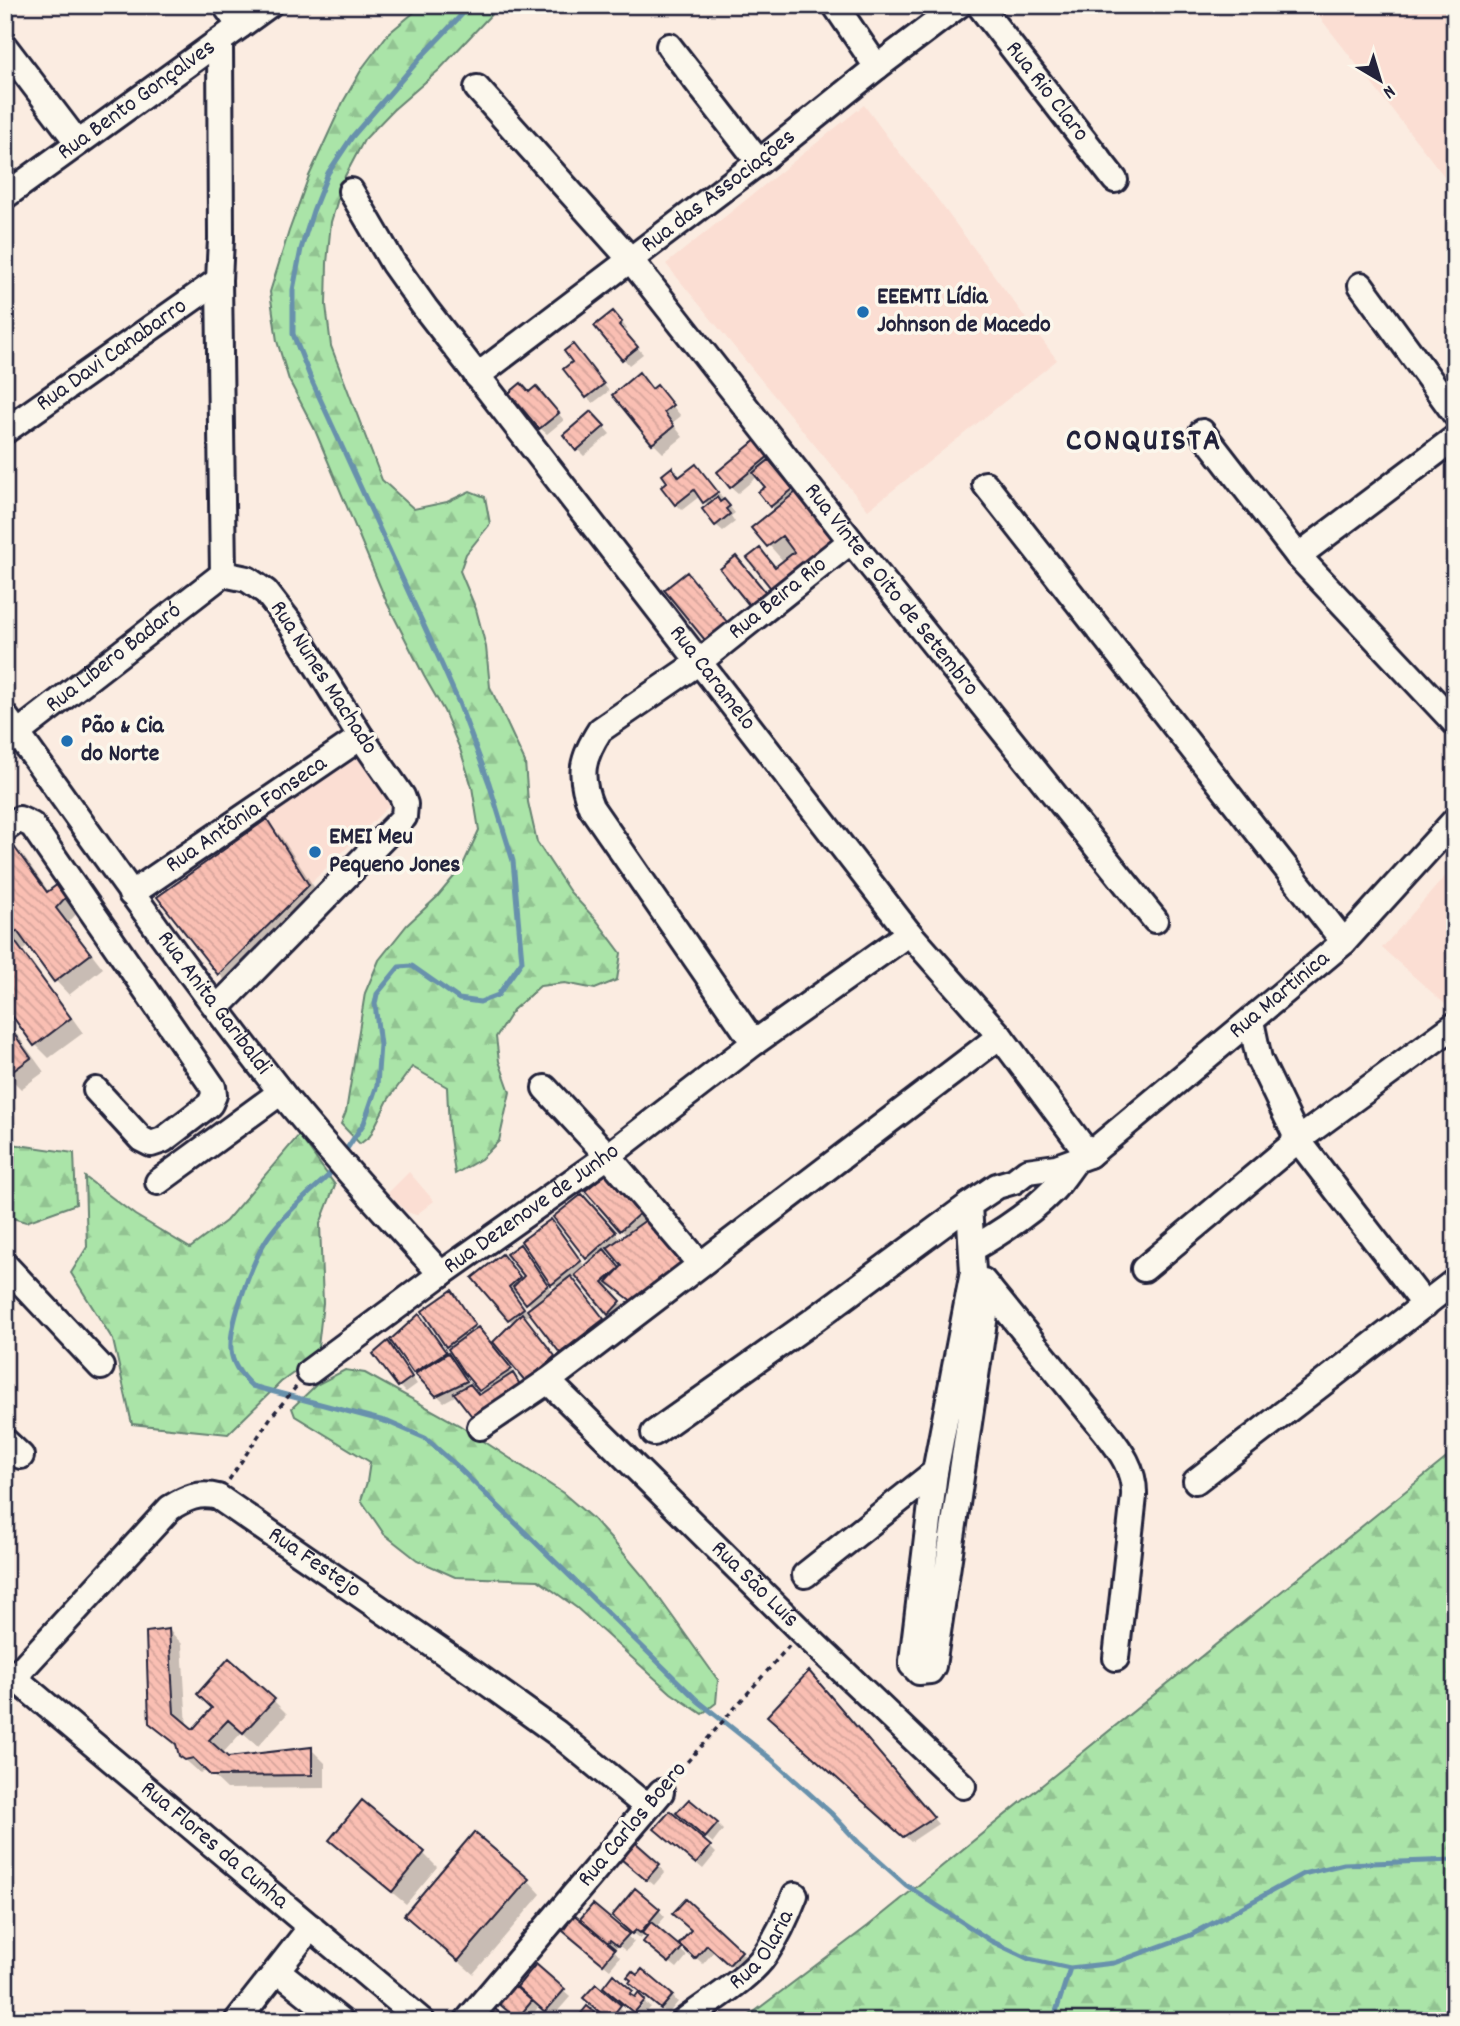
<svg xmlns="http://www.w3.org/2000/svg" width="1460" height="2026" viewBox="0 0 1460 2026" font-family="Dekko,sans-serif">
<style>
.built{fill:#fbded3}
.forest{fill:url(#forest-firs);stroke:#668372;stroke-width:2}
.shadow{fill:#0003;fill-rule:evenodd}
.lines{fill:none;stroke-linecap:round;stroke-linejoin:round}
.stream{stroke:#6791ac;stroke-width:5}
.building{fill:url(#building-back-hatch);stroke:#22223b;stroke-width:2}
.minor-casing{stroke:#22223b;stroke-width:30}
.path{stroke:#22223b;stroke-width:3.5;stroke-dasharray:5 5;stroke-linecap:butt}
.minor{stroke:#fbf7ec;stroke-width:24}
.poi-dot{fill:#1f6fb2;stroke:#fbf7ec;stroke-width:2.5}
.labels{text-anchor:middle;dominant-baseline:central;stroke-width:7;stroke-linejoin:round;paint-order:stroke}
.street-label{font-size:24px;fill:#22223b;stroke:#fbf7ec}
.poi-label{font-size:24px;font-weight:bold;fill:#22223b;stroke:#fbf7ec;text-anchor:start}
.district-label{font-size:32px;font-weight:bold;letter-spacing:2px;fill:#22223b;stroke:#fbf7ec}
</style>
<defs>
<pattern id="forest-firs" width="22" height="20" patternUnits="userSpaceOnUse" patternTransform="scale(1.75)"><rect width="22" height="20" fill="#aae4a8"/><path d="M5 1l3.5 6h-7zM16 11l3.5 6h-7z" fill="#92c392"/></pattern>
<pattern id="building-back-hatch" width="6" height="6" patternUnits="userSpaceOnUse" patternTransform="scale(1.75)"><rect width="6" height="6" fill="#fabfb3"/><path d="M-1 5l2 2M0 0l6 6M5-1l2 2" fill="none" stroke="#d6a49b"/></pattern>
</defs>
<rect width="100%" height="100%" fill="#fbece1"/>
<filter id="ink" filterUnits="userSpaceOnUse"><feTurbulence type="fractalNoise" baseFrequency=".0143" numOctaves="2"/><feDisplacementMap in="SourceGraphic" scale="14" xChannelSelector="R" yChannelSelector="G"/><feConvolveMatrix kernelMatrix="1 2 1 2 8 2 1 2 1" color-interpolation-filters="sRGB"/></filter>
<g filter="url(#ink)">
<!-- built -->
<path class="built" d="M1310 5H1455V190Z
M864 105 898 151 932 192 1057 360 868 510 666 264Z
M360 755 387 792 389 806 309 885 267 819Z
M1455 865V1013L1382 948Z
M409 1172 434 1201 416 1215 407 1212 388 1193Z"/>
<!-- forest -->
<path class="forest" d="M423 5H500L439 70 393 110 364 140 345 176 331 222 327 263 326 305 331 346 382 480 414 509 447 502 470 491 485 497 490 524 466 554 460 571 476 609 486 647 490 687 525 762 528 802 537 842 570 892 597 921 621 953 617 980 595 989 565 983 540 986 513 1010 496 1037 499 1061 510 1092 499 1141 481 1159 455 1174 449 1130 447 1087 412 1067 388 1100 370 1136 360 1144 341 1124 346 1112 365 993 379 960 407 925 437 897 462 867 479 830 472 787 460 749 444 711 424 676 387 603 315 430 289 380 277 341 270 292 289 231 309 176 343 102 363 67 388 34Z
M299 1135 335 1185 320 1224 323 1303 317 1356 281 1382 228 1434 132 1424 113 1340 71 1273 87 1247 85 1177 135 1215 190 1248 226 1221Z
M5 1143 74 1153 76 1204 26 1222 5 1216Z
M345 1370 365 1373 459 1425 563 1493 593 1519 620 1549 647 1581 718 1680 716 1703 702 1714 671 1693 577 1608 538 1580 455 1577 417 1560 384 1534 361 1500 367 1482 370 1462 295 1416 292 1408 316 1385Z
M1455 1451V2021H742L868 1926Z"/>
<!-- shadow -->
<path class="shadow" d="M620 320 627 329 624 332 643 354 629 365 597 327Z
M579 353 609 391 593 403 587 397 575 362Z
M639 375 654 390 666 398 681 416 672 423 683 437 663 453 653 443Z
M529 394 542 395 564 420 547 434 540 428Z
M597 419 610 434 584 456 578 450Z
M757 441 775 462 772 465 810 508 849 558 789 605 760 550 777 568 784 562 754 528 776 511 760 493 767 487 758 476 738 493 731 487Z
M672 469 680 478 702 473 735 513 731 516 735 522 723 531 716 525 709 506 700 496 682 510 676 504 670 483Z
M266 822 280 835 322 899 233 988 219 974 159 898Z
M10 843 24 857 49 892 58 886 71 900 78 912 68 923 103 968 69 995 56 981 30 945 23 950 83 1033 49 1058 35 1044 5 1003Z
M5 1018 44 1072 21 1089 5 1073Z
M613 1181 688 1268 641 1307 612 1285 607 1289 626 1308 615 1320 577 1275 572 1279 609 1326 567 1358 532 1313 525 1318 560 1363 527 1380 514 1324 509 1319 508 1263 522 1280 526 1276 519 1246 553 1292 558 1289 553 1284 551 1221 586 1268 592 1263 556 1217 588 1202 621 1240 627 1236 621 1229ZM610 1249 625 1267 621 1271 605 1253ZM518 1291 533 1308 527 1312 514 1294Z
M452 1293 458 1299 480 1332 517 1377 515 1378 527 1395 482 1424 457 1395 444 1402 414 1372 392 1341 419 1316 454 1362 472 1388 480 1397 485 1394 462 1368 425 1312Z
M388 1344 417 1384 406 1392 400 1386Z
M169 1630 182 1644 187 1727 193 1732 273 1700 287 1714 258 1746 242 1732 222 1754 227 1759 311 1749 325 1763V1788L227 1789 208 1771 200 1773 180 1755 179 1749 150 1723Z
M815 1680 938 1824 911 1842 775 1722Z
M362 1802 424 1854 437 1867 406 1904 344 1853 331 1840Z
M685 1820 717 1824 723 1830 713 1843Z
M663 1835 710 1847 716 1853 703 1869Z
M635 1845 665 1872 654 1885 630 1865Z
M528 1880 541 1894 473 1974 406 1915Z
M686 1902 747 1958 737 1970 715 1950 703 1964 681 1944 693 1931Z
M593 1907 634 1942 626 1951 618 1945 614 1950 620 1957 610 1969 571 1937 580 1922Z
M659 1910 665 1917 655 1928 687 1956 677 1968 652 1948 648 1939 643 1935 640 1939 620 1923Z
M536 1967 570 1997 556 2013 565 2021H549L552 2017 540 2005 527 2021H520L505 2008 516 1990Z
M596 1986 626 2013 620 2021H611L592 2005Z
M638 1989 672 1996 678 2002 668 2014Z
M611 1993H631L651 2007 641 2018 636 2013 644 2004 641 2002Z"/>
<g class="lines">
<!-- stream -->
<path class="stream" d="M342 1156 364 1123 377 1085 380 1045 375 1004 377 994 399 967 412 966 459 999 480 1002 498 995 522 961 513 861 489 783 459 703 442 665 311 379 293 334V290L301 249 313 211 328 173 352 137 422 56 471 5
M334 1167 328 1176C308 1194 287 1212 271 1233 254 1255 229 1323 231 1350 232 1365 241 1376 252 1386L388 1422 425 1438 457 1466 698 1701 771 1759 831 1813 859 1843 906 1885 991 1941 1029 1959 1070 1968 1114 1963 1191 1935 1303 1874 1344 1864 1455 1860
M1053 2021 1070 1968"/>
</g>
<!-- building -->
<path class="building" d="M613 311 622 322 619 325 638 347 622 360 594 326Z
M573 344 604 384 586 398 563 369 572 362 564 351Z
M639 372 652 389 657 385 673 405 664 412 674 426 652 444 612 395Z
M521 383 529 392 536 386 559 413 539 429 509 393Z
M591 411 605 426 576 451 563 435Z
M757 439 770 455 730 488 717 472Z
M769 460 793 489 770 507 758 492 765 487 753 473Z
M696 464 718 492 703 503 694 490 675 505 661 487 667 482 662 475 672 467 679 477Z
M796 492 836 544 774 592 747 558 760 548 775 567 794 552 782 536 767 547 751 528Z
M717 497 720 502 724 499 730 506 726 509 730 514 715 526 702 509Z
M736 556 769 596 753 610 720 569Z
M687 572 731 627 709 645 664 590Z
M267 819 309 885 218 975 157 897Z
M10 841 47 892 58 884 66 897 56 908 91 954 54 982 17 931 11 936 71 1018 34 1046 5 1006V844Z
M5 1021 31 1058 6 1076H5Z
M607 1173 640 1213 620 1231 585 1191Z
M582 1194 616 1232 586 1259 553 1217Z
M551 1219 581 1261 551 1285 521 1241Z
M646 1220 683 1261 633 1302 607 1282 622 1266 607 1248Z
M520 1244 548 1285 526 1304 513 1287 524 1276 506 1254Z
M604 1249 620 1268 603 1282 621 1301 608 1315 575 1275Z
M502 1254 520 1277 509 1287 524 1308 508 1320 472 1278Z
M571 1276 604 1319 560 1353 527 1310Z
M452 1290 475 1325 446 1347 422 1311Z
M522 1313 555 1356 526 1382 493 1342Z
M419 1314 446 1352 413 1373 390 1340Z
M478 1327 512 1369 479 1391 464 1373 448 1349Z
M388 1341 412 1377 398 1387 373 1354Z
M448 1353 467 1381 436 1396 415 1374Z
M513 1373 522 1388 474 1419 454 1393 470 1384 479 1395Z
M169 1629 174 1713 193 1729 212 1708 197 1694 229 1658 275 1699 243 1733 228 1720 209 1740 228 1757 312 1747V1775L211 1776 193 1758 185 1760 179 1756 176 1744 149 1723 146 1632Z
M809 1671 934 1817 903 1837 767 1716Z
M689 1799 718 1823 705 1838 676 1813Z
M362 1800 425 1852 392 1892 329 1840Z
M670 1811 711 1846 696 1864 654 1829Z
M474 1832 529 1879 458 1961 404 1915Z
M635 1842 660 1864 646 1880 621 1859Z
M635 1888 660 1909 640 1933 636 1930 632 1934 612 1916Z
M686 1899 742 1951 729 1965 707 1945 695 1959 679 1944 691 1930 672 1914Z
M593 1904 629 1934 618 1946 610 1940 608 1943 580 1919Z
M572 1913 615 1949 603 1964 563 1931 568 1924 565 1922Z
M651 1922 682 1948 669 1963 643 1942 647 1937 642 1933Z
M536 1964 565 1989 545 2012 517 1987Z
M642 1969 673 1995 661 2009 629 1983 631 1980 627 1977 632 1971 637 1975Z
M613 1974 633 1991 630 1994 635 1997 638 1993 645 2000 634 2013 603 1987Z
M512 1984 532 2001 517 2019 497 2002Z
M596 1984 621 2005 609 2020 583 1998Z
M587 2006 605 2021H575Z
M494 2008 509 2021H483Z"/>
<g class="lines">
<!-- minor casing -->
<g class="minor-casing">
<g id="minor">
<path d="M225 5 240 26"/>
<path d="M835 5 877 67"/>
<path id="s1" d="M979 5 1115 180"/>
<path d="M220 42 221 239 219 280 223 574"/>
<path d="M669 46 759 162"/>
<path d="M5 47 78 143"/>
<path id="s2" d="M477 88 630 259 851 541 1155 920"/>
<path id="s3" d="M351 191 393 263 425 308 909 933 1000 1036 1089 1155"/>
<path id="s4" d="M5 196 269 5"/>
<path d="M1361 285 1455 414"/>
<path id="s5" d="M477 376 759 162 877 67 959 5"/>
<path id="s6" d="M5 431 219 280"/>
<path d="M1202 432 1298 556 1455 723"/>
<path d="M985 484 1344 942"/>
<path d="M1298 556 1455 438"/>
<path id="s7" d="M5 716C95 842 184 969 280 1091 331 1155 387 1214 441 1274"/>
<path id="s8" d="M5 743 223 574"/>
<path d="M5 829 19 819 32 825 213 1087 214 1095 210 1104 163 1140 151 1144 141 1139 96 1090"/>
<path id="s9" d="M131 894 361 737"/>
<path d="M217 1008 404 817 405 804 402 796 361 737 290 623 266 592 247 579 223 574"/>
<path d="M1251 1021 1259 1059 1298 1140 1425 1305"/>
<path id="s10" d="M754 1043 591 807C578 775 582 758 600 730L699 662 851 541"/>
<path d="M545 1088 608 1156 700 1264"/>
<path d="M158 1182 281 1092"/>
<path d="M972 1249C1000 1233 1030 1214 1053 1190 1062 1181 1069 1169 1077 1159"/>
<path d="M5 1265 101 1367"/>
<path d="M1144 1269 1298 1140 1455 1025"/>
<path d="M983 1281 1105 1431C1121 1451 1135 1470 1134 1496L1116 1658"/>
<path id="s11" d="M989 1288 933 1666 930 1671 919 1672 912 1665V1661L935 1472 973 1272 969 1205 997 1186 1014 1181 1027 1171 1056 1167 1089 1155 1344 942 1455 820"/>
<path id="s12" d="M309 1372 441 1274 608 1156 754 1043 909 933"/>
<path id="s13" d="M548 1381 802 1632 963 1786"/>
<path d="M480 1427 548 1381 1000 1036"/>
<path d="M654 1433 811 1322 969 1205"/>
<path d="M5 1441 21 1456"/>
<path d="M1196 1481 1455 1281"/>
<path d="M805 1575 935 1472"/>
<path id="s14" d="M5 1670 422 2021"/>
<path id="s15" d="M5 1687 170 1508C186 1498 199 1492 218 1497L475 1674 557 1733 647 1807"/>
<path d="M278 1971 341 2021"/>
<path d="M237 2021 311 1927"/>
<path d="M467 2021 661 1792"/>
<path id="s16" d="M684 2021C707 2003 750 1978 765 1955 778 1936 787 1916 795 1895"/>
</g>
</g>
<!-- path -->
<path class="path" d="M229 1480 271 1417 296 1387
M674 1777 789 1646"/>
<!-- minor -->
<use href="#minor" class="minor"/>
</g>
</g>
<!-- markers -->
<g class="poi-dot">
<circle cx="863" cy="312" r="7"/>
<circle cx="67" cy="741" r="7"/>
<circle cx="315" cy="852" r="7"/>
</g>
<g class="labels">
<!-- street labels -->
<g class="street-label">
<text stroke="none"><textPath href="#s1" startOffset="110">Rua Rio Claro</textPath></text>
<text stroke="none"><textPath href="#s4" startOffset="163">Rua Bento Gonçalves</textPath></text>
<text stroke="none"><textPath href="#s5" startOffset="304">Rua das Associações</textPath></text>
<text stroke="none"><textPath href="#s6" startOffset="131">Rua Davi Canabarro</textPath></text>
<text stroke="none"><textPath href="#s2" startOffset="651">Rua Vinte e Oito de Setembro</textPath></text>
<text stroke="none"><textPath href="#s10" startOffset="590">Rua Beira Rio</textPath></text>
<text stroke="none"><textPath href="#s8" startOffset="138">Rua Líbero Badaró</textPath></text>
<text transform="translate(323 678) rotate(57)">Rua Nunes Machado</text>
<text stroke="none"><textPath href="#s3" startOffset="607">Rua Caramelo</textPath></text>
<text stroke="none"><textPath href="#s9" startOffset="140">Rua Antônia Fonseca</textPath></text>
<text stroke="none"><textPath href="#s11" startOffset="1255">Rua Martinica</textPath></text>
<text stroke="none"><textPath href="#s7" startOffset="355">Rua Anita Garibaldi</textPath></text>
<text stroke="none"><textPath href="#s12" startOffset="276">Rua Dezenove de Junho</textPath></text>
<text stroke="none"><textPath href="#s15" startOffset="411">Rua Festejo</textPath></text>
<text stroke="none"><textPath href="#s13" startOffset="290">Rua São Luís</textPath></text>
<text transform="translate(633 1825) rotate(-50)">Rua Carlos Boero</text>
<text stroke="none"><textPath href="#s14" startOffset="273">Rua Flores da Cunha</textPath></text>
<text stroke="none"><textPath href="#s16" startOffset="107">Rua Olaria</textPath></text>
</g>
<!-- poi labels -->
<g class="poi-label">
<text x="877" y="298">EEEMTI Lídia<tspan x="877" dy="28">Johnson de Macedo</tspan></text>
<text x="81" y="727">Pão &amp; Cia<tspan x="81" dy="28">do Norte</tspan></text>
<text x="329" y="838">EMEI Meu<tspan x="329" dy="28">Pequeno Jones</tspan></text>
</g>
<!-- district labels -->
<g class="district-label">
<text x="1144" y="443">CONQUISTA</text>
</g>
</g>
<!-- margin -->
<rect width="1460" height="2026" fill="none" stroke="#fbf7ec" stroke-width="28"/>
<rect x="14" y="14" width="1432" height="1998" fill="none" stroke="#22223b" stroke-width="2.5" filter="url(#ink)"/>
<!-- north arrow -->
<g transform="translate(1380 80) rotate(142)" stroke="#fbf7ec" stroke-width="5" paint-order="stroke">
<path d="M0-5L12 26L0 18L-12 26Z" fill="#22223b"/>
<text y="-10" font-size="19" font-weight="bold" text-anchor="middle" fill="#22223b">N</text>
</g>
</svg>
